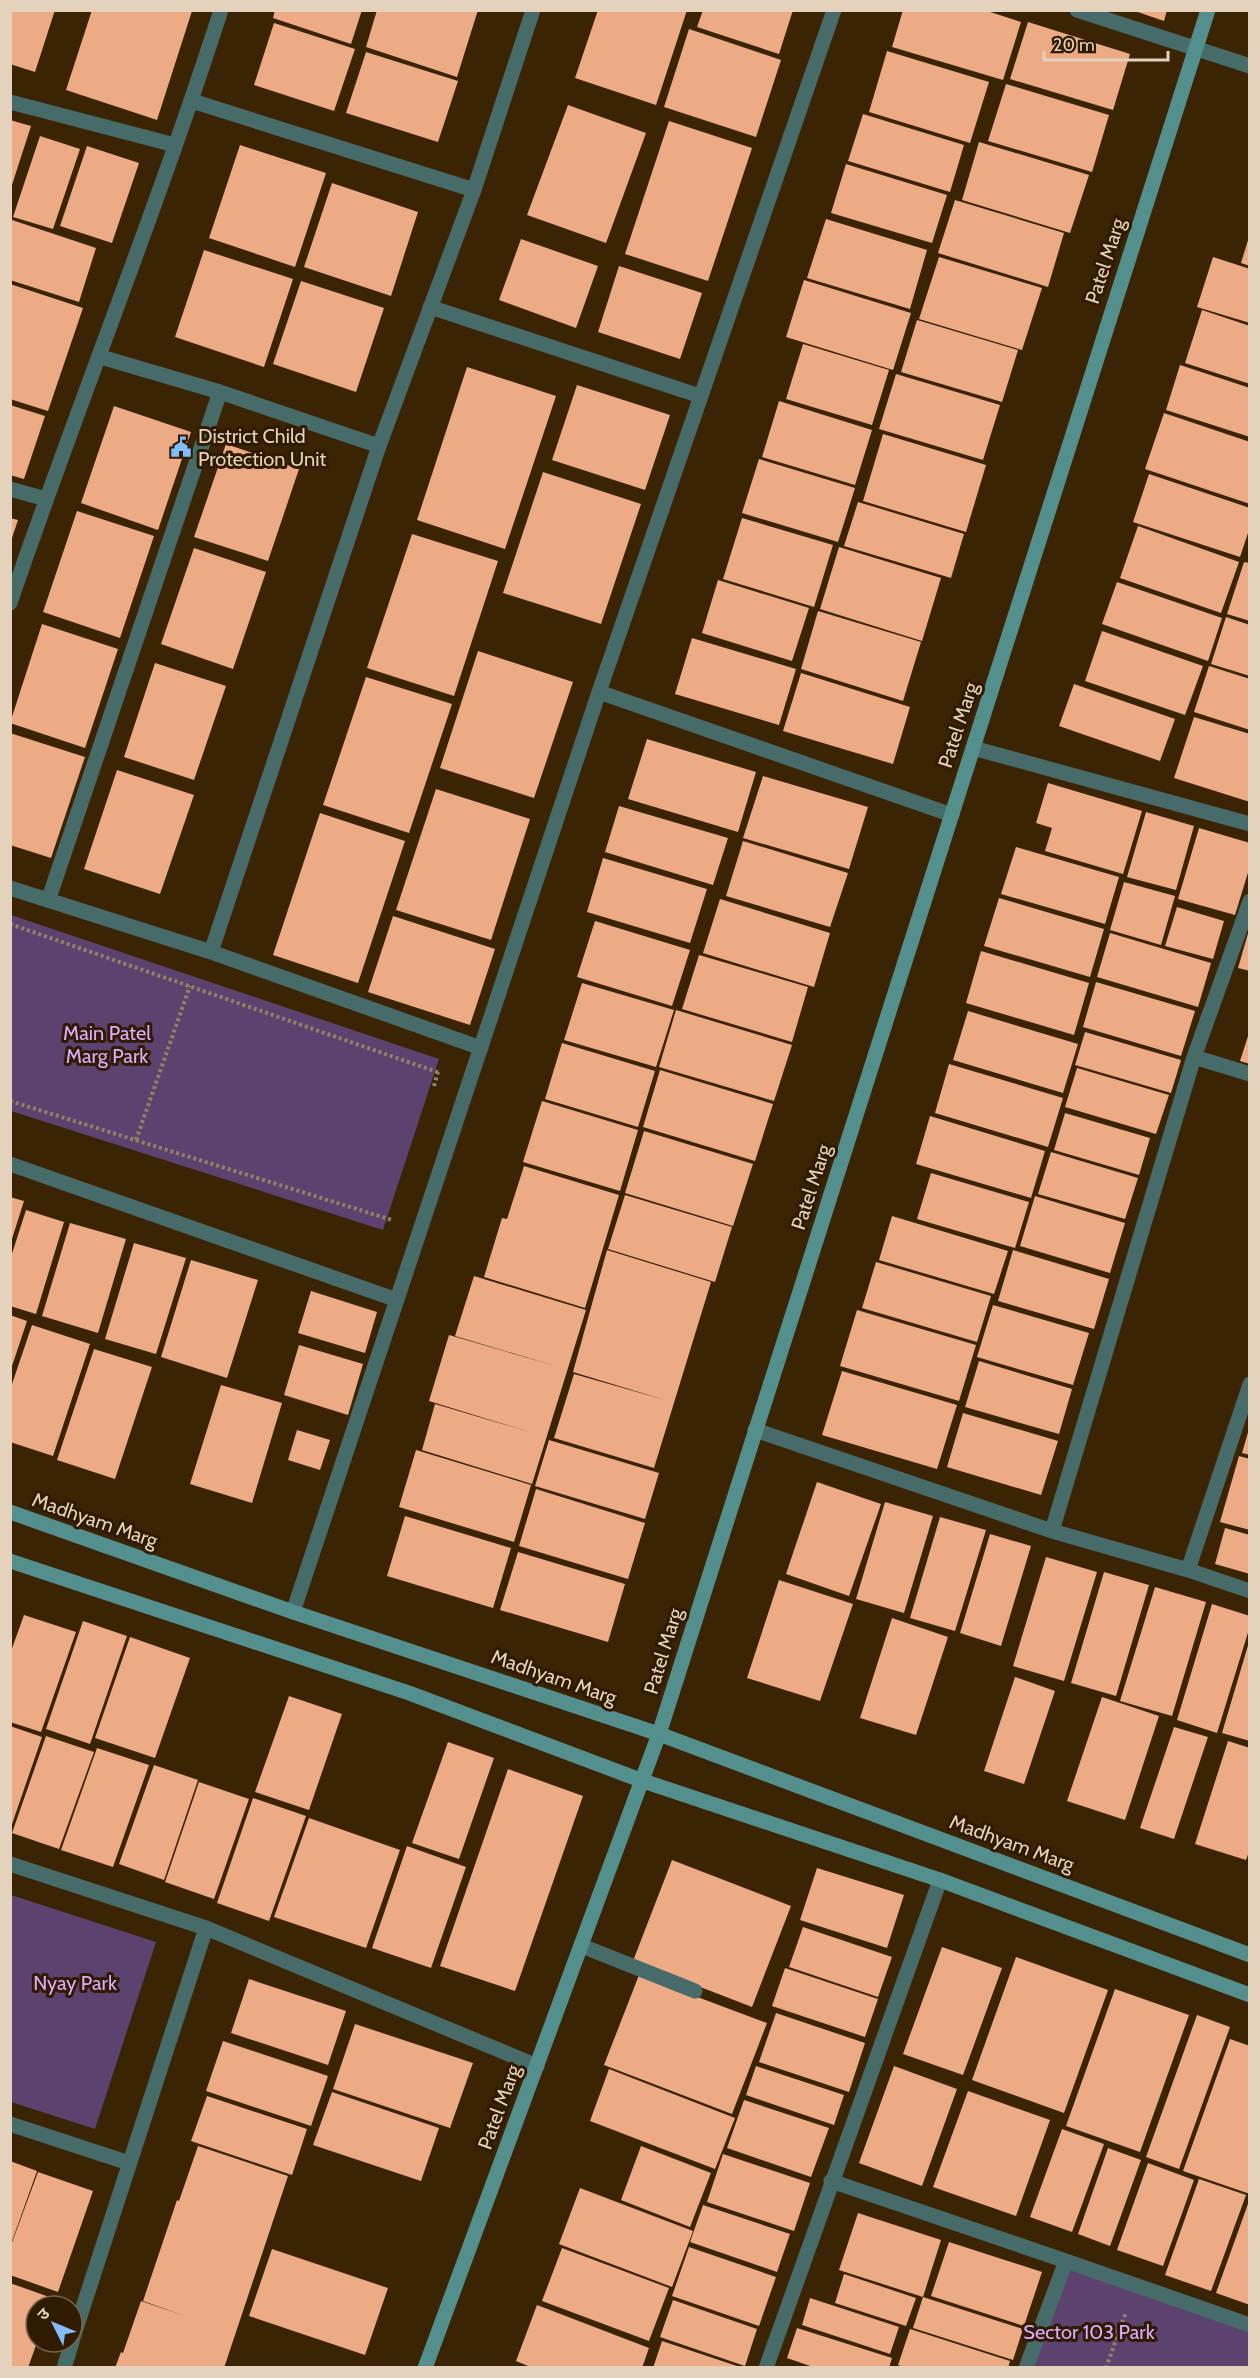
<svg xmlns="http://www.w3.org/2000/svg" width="1260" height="2378" viewBox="0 0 1260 2378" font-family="Cabin,'Noto Sans Devanagari',sans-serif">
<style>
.green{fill:#5c426e}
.building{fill:#edab85}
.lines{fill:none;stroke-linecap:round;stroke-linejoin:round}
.path{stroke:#948066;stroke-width:4;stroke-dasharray:3 3;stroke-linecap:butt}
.lane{stroke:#466b68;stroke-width:15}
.street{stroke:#466b68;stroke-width:15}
.secondary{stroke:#538f8c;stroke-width:15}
.labels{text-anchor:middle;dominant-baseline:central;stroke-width:6;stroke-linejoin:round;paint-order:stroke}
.street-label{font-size:20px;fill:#e4d2bd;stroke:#301a00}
.poi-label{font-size:20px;fill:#e4d2bd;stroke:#301a00;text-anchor:start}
.park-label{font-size:20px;fill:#dbabfd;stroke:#301a00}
</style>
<rect width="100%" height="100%" fill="#3b2404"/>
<!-- green -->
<path class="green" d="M11 915 439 1059 383 1230 11 1111Z
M11 1895 156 1942 95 2129 11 2102Z
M1066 2261 1249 2325V2367L1026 2368Z"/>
<!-- building -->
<path class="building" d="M10 10H55L35 72 10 64Z
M92 10 192 11 157 120 66 90Z
M275 10H362L351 44 273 18Z
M377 10H478L457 77 366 47Z
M598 10H687L656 105 575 78Z
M703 10H793L779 54 697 27Z
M903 10H984L1021 22 1003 80 892 47Z
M1132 10H1167L1164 21Z
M1028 22 1130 54 1113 110 1010 79Z
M274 23 355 49 334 111 254 85Z
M689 29 781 60 756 137 664 107Z
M887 51 989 82 970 143 869 112Z
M366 52 458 81 438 142 346 113Z
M1006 84 1109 115 1092 172 988 141Z
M568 105 646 133 606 243 527 215Z
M863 114 964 145 950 192 848 161Z
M10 120 31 126 11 188H10Z
M669 121 752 148 708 281 625 254Z
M40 136 80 149 53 229 13 217Z
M979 142 1089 175 1070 233 962 200Z
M240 145 326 173 295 267 209 238Z
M87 146 139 163 112 243 60 226Z
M846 164 947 195 932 243 831 213Z
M332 183 418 212 391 296 304 267Z
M955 200 1064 233 1048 287 938 253Z
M826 219 927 250 910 309 807 278Z
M12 220 96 248 79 302 10 280Z
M1249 237H1250V266L1241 263Z
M521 239 598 266 576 328 499 300Z
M204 250 293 279 264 367 175 337Z
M939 257 1042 288 1022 350 919 319Z
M1213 257 1250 269V323L1197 307Z
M619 266 702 293 680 359 598 332Z
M804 280 911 313 893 370 786 337Z
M301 281 384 308 356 392 273 364Z
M10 284 83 308 48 411 10 399Z
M1202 310 1250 326V384L1185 363Z
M917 320 1018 350 1002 402 901 372Z
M803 344 889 370 872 425 786 399Z
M1180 365 1250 388V437L1166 410Z
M467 367 556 396 505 549 417 520Z
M896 374 1000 405 983 460 879 429Z
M577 385 670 415 645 490 552 460Z
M779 401 872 430 855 485 762 457Z
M10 405 45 416 24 479 10 475Z
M114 406 191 432 158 530 81 503Z
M1164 413 1250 442V504L1145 469Z
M883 434 986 465 966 532 863 501Z
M226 444 299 469 268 561 194 537Z
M759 459 855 488 838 542 742 513Z
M543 472 641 504 601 624 503 593Z
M1149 474 1250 508V527L1240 557 1133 522Z
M858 502 964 534 951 578 844 546Z
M77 511 154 536 120 638 43 612Z
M10 518 18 520 11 541H10Z
M742 518 833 545 814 607 723 579Z
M1138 526 1239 562 1221 613 1120 578Z
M412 534 498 561 454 696 367 668Z
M839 547 941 578 922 641 820 609Z
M194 548 266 572 233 669 161 644Z
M1244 562 1250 563V621L1227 614Z
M718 580 809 608 792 661 702 633Z
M1117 582 1222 618 1208 661 1102 624Z
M818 611 921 642 903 701 801 669Z
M1226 617 1250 625V676L1211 664Z
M42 624 118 649 85 748 10 723Z
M1102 631 1203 666 1185 715 1085 681Z
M692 638 796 669 779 725 675 694Z
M478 651 573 682 534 798 440 768Z
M155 663 226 686 194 780 124 757Z
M1209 666 1250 679V730L1194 712Z
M801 673 910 707 893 764 783 731Z
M366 677 452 704 409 833 323 805Z
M1074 684 1175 719 1160 761 1059 726Z
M1194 717 1250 734V802L1174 778Z
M10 733 85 757 51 858 10 845Z
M647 739 756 772 738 832 628 799Z
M117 770 194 795 160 894 84 869Z
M763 776 868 807 849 869 743 838Z
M1048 783 1142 811 1123 874 1045 851 1052 828 1036 823Z
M436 789 530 819 491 940 396 910Z
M619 806 728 838 713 885 605 852Z
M1146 812 1194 826 1176 890 1127 877Z
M320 813 405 841 358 983 273 955Z
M1199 828 1250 843V866L1235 915 1178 899Z
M743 841 848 873 830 927 726 896Z
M1016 847 1119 877 1105 924 1001 894Z
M603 858 707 889 690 943 587 912Z
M1124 882 1175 896 1161 945 1110 930Z
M999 898 1104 929 1090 977 984 946Z
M720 899 830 933 814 987 703 953Z
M1177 907 1224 921 1213 959 1165 946Z
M393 916 495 949 470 1025 368 992Z
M595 921 690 950 672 1006 577 977Z
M1249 930 1250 931V971L1238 968Z
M1110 933 1211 963 1198 1007 1097 977Z
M981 951 1089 983 1074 1035 966 1003Z
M699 955 808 987 792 1042 682 1009Z
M1096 982 1195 1011 1181 1056 1083 1027Z
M582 983 674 1010 656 1067 564 1040Z
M676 1010 792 1045 774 1101 659 1067Z
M968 1011 1078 1044 1063 1093 953 1060Z
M1085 1032 1181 1060 1171 1093 1075 1065Z
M1249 1033H1250V1064L1240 1061Z
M562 1043 655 1071 638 1127 545 1099Z
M949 1064 1063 1098 1048 1147 935 1113Z
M1077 1068 1169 1095 1156 1134 1065 1107Z
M660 1070 773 1104 755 1161 643 1127Z
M542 1101 638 1130 620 1191 523 1162Z
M1065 1113 1150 1138 1139 1175 1054 1150Z
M930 1116 1045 1151 1031 1198 916 1164Z
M644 1131 753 1164 733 1226 625 1193Z
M1051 1152 1138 1178 1125 1219 1038 1194Z
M524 1166 619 1195 585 1308 484 1277 502 1218 507 1219Z
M931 1173 1029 1202 1015 1248 917 1219Z
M625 1195 732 1227 715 1282 608 1249Z
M1035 1196 1125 1223 1110 1273 1020 1246Z
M10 1197 24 1201 11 1242H10Z
M26 1210 64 1222 36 1314 10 1306V1260Z
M892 1216 1008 1251 994 1294 879 1260Z
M70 1223 126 1239 98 1333 42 1316Z
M134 1243 186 1258 156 1354 105 1339Z
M607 1250 711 1282 654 1468 554 1438 574 1374 665 1400 573 1372Z
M1013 1250 1109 1279 1094 1329 998 1301Z
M191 1260 258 1280 227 1378 161 1357Z
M876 1262 991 1296 977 1342 862 1308Z
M474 1276 586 1310 532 1484 422 1450 435 1404 533 1433 429 1401 449 1335 559 1367 455 1336Z
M311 1291 377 1312 365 1353 298 1333Z
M993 1305 1089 1333 1073 1385 977 1357Z
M857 1310 976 1345 959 1401 840 1366Z
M10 1315 27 1321 11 1369H10Z
M32 1325 90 1344 53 1456 10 1442V1390Z
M299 1345 363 1364 348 1415 284 1395Z
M94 1349 152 1367 115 1479 57 1460Z
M979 1361 1072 1389 1059 1434 965 1407Z
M842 1371 957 1405 937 1469 822 1435Z
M221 1385 282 1403 252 1503 190 1484Z
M963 1413 1058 1441 1041 1495 947 1467Z
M1249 1429H1250V1455L1242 1453Z
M297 1430 330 1440 320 1470 288 1460Z
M549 1440 659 1473 645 1519 535 1486Z
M416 1450 531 1485 514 1542 399 1507Z
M1239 1456 1250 1459V1530L1220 1522Z
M817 1482 881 1504 849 1596 786 1574Z
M536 1489 645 1523 628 1579 519 1546Z
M885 1502 933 1516 904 1613 856 1599Z
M405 1516 511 1548 493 1608 387 1576Z
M940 1517 986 1530 955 1631 910 1618Z
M1225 1528 1250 1535V1574L1215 1564Z
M990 1534 1031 1546 1001 1646 960 1633Z
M518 1552 625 1584 608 1642 500 1610Z
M1046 1557 1097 1572 1064 1681 1013 1666Z
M1104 1572 1149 1585 1116 1696 1071 1683Z
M779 1580 853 1604 820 1701 747 1678Z
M1155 1587 1206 1602 1172 1716 1120 1701Z
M1212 1604 1250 1616V1626L1217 1733 1177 1720Z
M24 1615 76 1632 41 1732 10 1722V1654Z
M892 1618 948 1637 916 1735 860 1718Z
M83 1621 127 1636 90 1744 46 1729Z
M130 1637 190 1658 155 1758 95 1738Z
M1249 1642 1250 1643V1741L1222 1733Z
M1015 1677 1055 1691 1024 1784 984 1771Z
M289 1696 342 1714 309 1810 255 1792Z
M1102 1697 1159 1716 1125 1820 1067 1801Z
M10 1726 42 1737 11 1827H10Z
M1174 1727 1208 1737 1174 1839 1140 1828Z
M46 1736 94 1752 59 1849 12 1833Z
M1228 1741 1250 1748V1849L1246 1860 1195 1844Z
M448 1742 494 1758 459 1859 412 1843Z
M97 1748 149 1765 113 1867 61 1850Z
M154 1765 198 1780 164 1880 119 1864Z
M508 1769 583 1796 515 1991 440 1966Z
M199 1782 249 1799 214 1899 165 1882Z
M253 1798 306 1816 269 1921 217 1903Z
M309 1818 400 1850 366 1948 274 1917Z
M407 1846 466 1867 431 1968 372 1948Z
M672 1860 791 1906 752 2007 633 1961Z
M817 1868 904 1895 887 1948 800 1920Z
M803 1927 892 1957 878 1997 789 1967Z
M942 1947 1002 1968 963 2075 903 2054Z
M1016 1957 1108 1990 1064 2113 972 2080Z
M785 1968 878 1999 865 2037 772 2006Z
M639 1975 767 2023 732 2114 604 2065Z
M249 1979 346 2011 328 2065 231 2033Z
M1115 1989 1189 2015 1140 2152 1066 2126Z
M776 2013 865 2043 849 2092 759 2062Z
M1197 2015 1230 2027 1179 2169 1146 2157Z
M355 2024 473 2063 450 2128 333 2089Z
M1230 2039 1250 2046V2194L1183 2171Z
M223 2041 328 2076 311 2126 206 2091Z
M756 2066 844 2095 834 2125 746 2095Z
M894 2066 957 2089 922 2186 859 2163Z
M609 2069 735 2118 715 2169 590 2121Z
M968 2091 1050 2120 1016 2216 933 2187Z
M332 2092 439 2128 421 2181 313 2145Z
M207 2096 307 2129 292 2175 191 2141Z
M744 2100 829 2128 811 2177 727 2148Z
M1062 2129 1104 2144 1072 2232 1030 2217Z
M198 2146 288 2176 224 2368H115L121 2352 123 2353 141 2301 185 2316 143 2301 177 2200 179 2201Z
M641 2146 711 2173 690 2227 621 2200Z
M1108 2148 1141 2160 1110 2246 1078 2234Z
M723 2154 810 2183 794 2231 707 2202Z
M10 2161 37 2171 11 2244H10Z
M1148 2163 1194 2180 1163 2266 1117 2250Z
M38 2172 93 2191 58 2292 10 2275V2248Z
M1199 2179 1246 2195 1211 2291 1165 2275Z
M580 2188 693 2231 672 2287 559 2244Z
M1249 2201H1250V2305L1216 2293Z
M703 2205 790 2234 777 2272 690 2242Z
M858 2213 941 2240 923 2297 839 2270Z
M949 2242 1042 2272 1024 2326 931 2296Z
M689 2247 776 2277 759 2326 672 2296Z
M562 2248 669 2288 649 2341 542 2301Z
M272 2249 388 2288 365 2355 249 2316Z
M844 2274 916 2298 906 2326 835 2303Z
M10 2283 52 2298 50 2306H36L37 2342 28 2368H10Z
M923 2297 1023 2329 1013 2360 913 2328Z
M810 2298 899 2327 890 2354 802 2325Z
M673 2300 757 2329 745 2366 660 2337Z
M537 2305 649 2348 642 2368H533L516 2361Z
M797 2328 892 2358 889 2368H816L787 2358Z
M910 2329 1010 2361 1008 2368H906L898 2365Z
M662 2341 740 2367V2368H653Z"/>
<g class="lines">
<!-- path -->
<path class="path" d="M10 924 440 1073
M434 1086 438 1072
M10 1101 392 1220
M136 1140 190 986
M1106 2368 1126 2312"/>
<!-- lane -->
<path class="lane" d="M582 1946 695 1991"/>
<!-- street -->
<path class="street" d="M1077 10 1250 66
M192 101 474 190
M10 102 175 145
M430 307 700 396
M101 357 220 392 379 446
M10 489 46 499
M10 603C78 404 157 210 221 10
M599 692 952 815
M973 748 1250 824
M10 888 211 952 481 1048
M49 898 220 392
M211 952 379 446 474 190 533 10
M1194 1057 1250 901
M10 1164 397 1300
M755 1430 1052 1531 1188 1570 1250 1591
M1052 1531 1194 1057 1250 1074
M1188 1570 1250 1384
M293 1612 599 692 834 10
M10 1864 206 1928 537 2066
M10 2124 129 2163
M831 2181 1066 2261
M72 2341 206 1928
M64 2368 72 2342
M766 2368 940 1880
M1026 2368 1066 2261 1250 2325"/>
<!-- secondary -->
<path class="secondary" d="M10 1512 293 1612 659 1734 1250 1955
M10 1561 409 1693 643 1781 940 1880 1250 1995
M425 2368 659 1734 1208 10"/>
</g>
<!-- icons -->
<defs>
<g id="civic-bare" transform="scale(1.62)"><path d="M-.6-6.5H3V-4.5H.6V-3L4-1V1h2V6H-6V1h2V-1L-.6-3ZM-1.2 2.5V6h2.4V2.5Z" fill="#82bcfa" stroke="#301a00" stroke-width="2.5" paint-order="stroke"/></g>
</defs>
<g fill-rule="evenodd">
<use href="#civic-bare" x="181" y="447"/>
</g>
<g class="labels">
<!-- street labels -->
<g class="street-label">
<text transform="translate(1105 261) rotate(-72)">Patel Marg</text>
<text transform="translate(958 725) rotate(-72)">Patel Marg</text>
<text transform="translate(811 1187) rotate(-72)">Patel Marg</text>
<text transform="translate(95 1520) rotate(19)">Madhyam Marg</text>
<text transform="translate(663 1651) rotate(-73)">Patel Marg</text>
<text transform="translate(554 1677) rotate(19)">Madhyam Marg</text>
<text transform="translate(1012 1843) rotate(20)">Madhyam Marg</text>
<text transform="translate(499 2107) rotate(-70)">Patel Marg</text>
</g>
<!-- poi labels -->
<g class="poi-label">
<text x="198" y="436">District Child<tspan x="198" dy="23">Protection Unit</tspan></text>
</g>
<!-- park labels -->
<g class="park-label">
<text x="107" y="1033">Main Patel<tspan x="107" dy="23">Marg Park</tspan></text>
<text x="75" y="1983">Nyay Park</text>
<text x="1089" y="2332">Sector 103 Park</text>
</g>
</g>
<!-- border -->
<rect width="1260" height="2378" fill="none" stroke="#e4d2bd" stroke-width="24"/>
<!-- north arrow -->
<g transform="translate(54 2324) rotate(313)"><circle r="28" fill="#301a00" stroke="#78644c" stroke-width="1.5"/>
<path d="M0-4.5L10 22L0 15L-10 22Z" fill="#82bcfa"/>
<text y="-9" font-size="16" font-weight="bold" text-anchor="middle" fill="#e4d2bd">उ</text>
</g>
<!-- scale -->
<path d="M1044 51v9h124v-9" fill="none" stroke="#e4d2bd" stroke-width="3"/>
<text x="1053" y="51" font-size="18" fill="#e4d2bd" stroke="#301a00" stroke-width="4.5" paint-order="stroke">20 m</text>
</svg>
